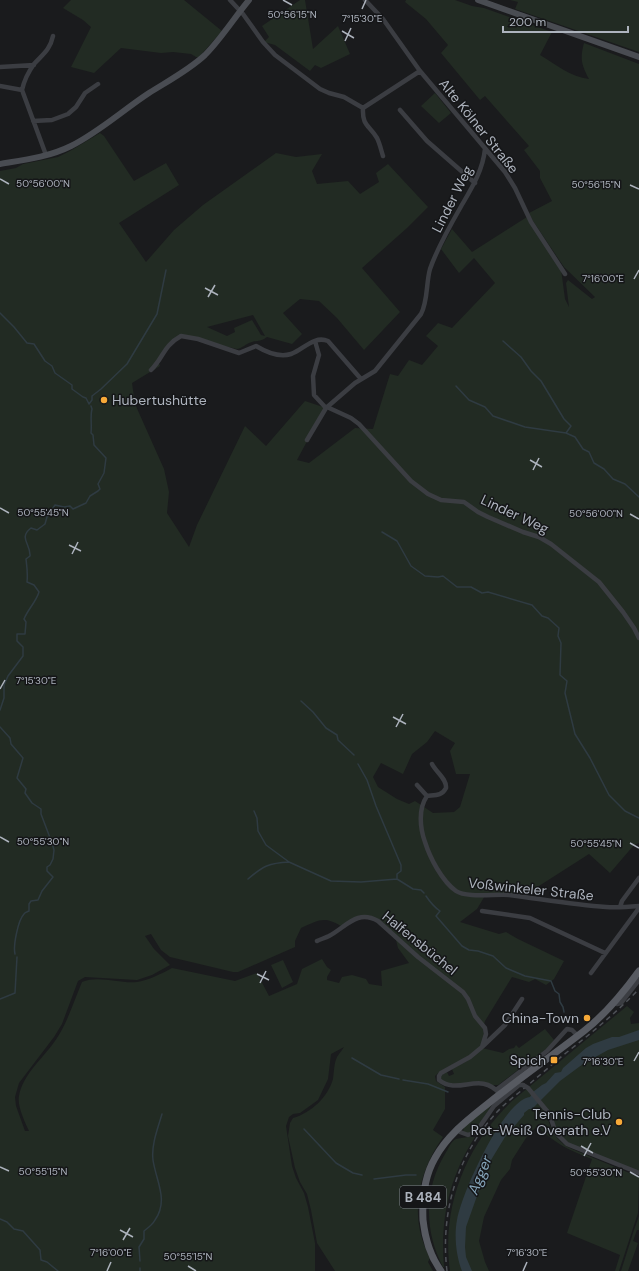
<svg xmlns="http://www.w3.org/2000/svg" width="639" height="1271" viewBox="0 0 639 1271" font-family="'DM Sans',sans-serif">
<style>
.green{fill:#222b23;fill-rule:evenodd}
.water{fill:#2f3b42}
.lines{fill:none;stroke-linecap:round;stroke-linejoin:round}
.stream{stroke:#2f3b42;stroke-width:1.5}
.minor{stroke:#3b3d42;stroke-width:4.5}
.secondary{stroke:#494c52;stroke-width:6}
.primary{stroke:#575a61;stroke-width:7}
.rail{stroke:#4e5157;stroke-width:1.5;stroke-dasharray:5 4;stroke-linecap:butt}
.minor-bridge{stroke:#3b3d42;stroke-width:4.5}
.ticks{fill:none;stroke:#adb3bd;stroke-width:1.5}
.poi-dot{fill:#f7a938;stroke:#151618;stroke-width:1.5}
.labels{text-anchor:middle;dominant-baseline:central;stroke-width:3;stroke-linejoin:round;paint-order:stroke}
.shield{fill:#151618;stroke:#7f848c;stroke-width:1}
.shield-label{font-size:13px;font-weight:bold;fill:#adb3bd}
.street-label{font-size:14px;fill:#adb3bd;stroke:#151618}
.poi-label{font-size:14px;fill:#adb3bd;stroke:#151618;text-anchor:end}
.water-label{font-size:15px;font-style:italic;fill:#84a3b8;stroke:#151618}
.ticks-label{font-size:10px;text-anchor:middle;fill:#adb3bd;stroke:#151618;stroke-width:3;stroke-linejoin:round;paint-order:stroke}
</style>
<rect width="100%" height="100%" fill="#1a1b1d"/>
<!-- green -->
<path class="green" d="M71 0H184L222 31 199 57H196L191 54 173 52 161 53 121 48 94 73 71 67 91 27 83 20 63 8Z
M300 0H305L313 49 338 26 350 54 321 68 315 65 310 71 275 45 264 42 269 37 262 26Z
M406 0H455L472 6 484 8 552 32 540 55C555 64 571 77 589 79 581 64 580 58 584 43L639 64V843L634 845 610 873 589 854 528 893 486 894 477 909 460 922 499 934 506 932 518 939 564 961 554 979 546 985 535 979 529 982 512 977 485 1021C482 1029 486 1035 482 1043 475 1057 446 1065 435 1076L436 1081 445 1087V1109L433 1130 443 1137C424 1164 413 1197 420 1231 422 1241 426 1249 430 1258L428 1262 433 1271H335L317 1243 311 1210 307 1194 300 1182 295 1168 288 1136 290 1123 293 1118C311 1113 328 1097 333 1079 334 1072 334 1063 337 1057 339 1054 342 1050 344 1047L331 1054 328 1079 318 1100 300 1113 293 1114 289 1117 286 1126 292 1166 296 1178 304 1193 308 1207 315 1243V1271H0V171L16 168 23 164 58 157 70 151 100 133 104 136 134 181 166 163 179 185 119 223 146 262 174 230 203 205 276 153 296 157 322 154 312 171 317 184 348 181 360 194 379 182 376 173 388 164 428 207 407 228 362 268 400 312 364 350 337 318 319 301 300 299 283 313 302 334 292 344 267 337C260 342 259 340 252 342 245 344 243 348 237 349L181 336 174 340 158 361 160 366 132 383 135 404 164 469 169 492 167 513 189 547 197 525 245 426 266 446 305 401 326 408 320 417 297 460 309 463 355 428 373 429 390 374 398 376 409 360 422 365 438 346 426 336 438 323 452 328 495 283 474 258 459 273 441 249 452 229 472 252 527 217 561 269 565 299 569 307 566 283 568 280 592 299 595 297 564 267 533 221 529 213 552 201 540 178V171L524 150 529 146 485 96 480 100 441 53 448 45 426 19 405 2ZM253 315 265 336 261 335 252 320 234 328 235 332 227 336 207 327ZM435 731 455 743 450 751 456 774H470L460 807 454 812 433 813 415 801 409 804 397 799 378 787 373 777 381 763 403 774 412 754 427 742ZM361 915 371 916 396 940 398 948 409 963 381 971 382 986 369 984 366 979 352 975 342 977 339 983 327 980V977L331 970 327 967 322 959 302 969 297 984 269 996 257 973 235 981 172 968C163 973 147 981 137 982 120 984 99 975 82 982 74 1001 68 1021 57 1038 45 1057 23 1073 19 1096 17 1106 25 1122 29 1131H25L16 1106 15 1097 19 1083 54 1037 62 1024 78 981 85 977 137 980 152 975 170 965 154 949 145 936 151 934 161 950 170 957 233 972H238L295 947V941L301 928C319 920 324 916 341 926Z
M510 0H639V52L515 9 518 2Z
M435 93 451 113 439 123 421 106Z
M283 960 293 982 282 988 271 965Z
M627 1006 634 1012 630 1018 631 1024 639 1023V1172L571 1145 559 1136 550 1112 541 1101C550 1121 550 1139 572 1149L639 1177 638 1213 619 1271H615L620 1255 567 1233 592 1159C570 1151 554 1143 537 1126L526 1138 512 1160 510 1169 501 1180 484 1217 479 1241 485 1262 489 1271H450C441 1207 466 1145 512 1101Z
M545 1029 554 1040 549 1047 498 1085H457L441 1081 440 1077 443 1074 447 1072 449 1076 454 1074 452 1069 467 1061 482 1048 503 1053 509 1049 514 1048 516 1045 519 1048Z
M492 1104 477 1129 467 1134 463 1131 464 1127Z
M468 1137H475C449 1178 440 1219 444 1267H443C424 1231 424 1189 445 1154 448 1150 450 1142 456 1139 459 1138 464 1138 468 1137Z
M639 1216V1230H637L633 1241 638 1243 628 1271H621L634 1230H636H634Z"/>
<!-- water -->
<path class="water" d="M639 1030V1040L608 1050 583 1064 560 1081 532 1109H529L524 1113V1115L505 1137 488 1165 466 1227 465 1247 466 1257 472 1271H462C456 1256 454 1235 457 1220 461 1195 503 1100 530 1097L533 1092 542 1085 546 1083 555 1073 561 1072 563 1068 586 1048 593 1044 612 1037H619Z"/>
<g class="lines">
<!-- stream -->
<path class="stream" d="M0 313 14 327 27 343 34 344 45 361 52 366 55 373 72 385V389L83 397 86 398 89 404
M503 341 521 357 531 371 541 381 564 419 571 426 566 433 575 437 583 449 589 452 594 463 604 469 613 479 625 484 639 497
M456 386 469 400 485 407 493 416 525 427 566 433
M89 404 92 400V396L101 389 127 364 157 314 166 270
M382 532 397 541 411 566 425 576 438 577 443 576 457 587H471L482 593 488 592 532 605 542 616 548 618 559 628 558 636 561 643 560 675 567 681 565 693 575 734 590 758 609 795 625 811 639 818
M301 701 313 712 326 728 337 735 338 740 354 755
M0 710 4 698V685L8 676 23 656V647L17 641V634H25L26 622 24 619C28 609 36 602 39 592L34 585 27 582C28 574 27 567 26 559L30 556C31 544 18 538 31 528L37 530 45 524 47 517 55 505 64 507 70 506 73 509 86 503 90 496 98 491 100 489 98 484 104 473 106 458 94 445 93 435 91 433C92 425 90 416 92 409L91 406
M0 727 10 738 11 744 23 758 17 778 26 789 25 793 32 803 41 809V814L52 843 54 850 53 859 50 865 47 867V871L53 877 42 891 38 900 31 901 29 904V911C27 912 25 912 24 914 18 920 13 946 15 954
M358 764 367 780 376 806 401 865V871L397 874V878
M254 811 257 818 258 831 266 845 289 862 331 881 361 882 397 879 413 889 421 890 424 893
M248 879C263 866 269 863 289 862
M426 896C430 902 434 907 440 911L436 916 462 946 469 950 478 951 493 956 506 968 525 976 551 981 555 991 559 994 560 1002 563 1007 564 1012
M0 999 15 993 17 957
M352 1058 381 1075 399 1079
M403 1080 428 1084 448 1092
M304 1129 336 1163 353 1173 362 1175
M374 1179 406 1175H416
M0 1219 7 1222 14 1229 23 1231 40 1250 41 1260 47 1262 58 1271
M140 1261 139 1247 144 1239V1231C148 1228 153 1224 155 1220 169 1200 156 1181 153 1160 151 1145 158 1128 162 1114
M140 1271V1268"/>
<!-- minor -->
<path class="minor" d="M230 0 243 14 263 42 275 55 320 89 329 93 344 97 363 108
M365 0 383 19 420 71 505 172 515 188 531 222 565 274
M0 67 34 65
M0 86 22 90
M363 108 420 71
M363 108C362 126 369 125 377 138 380 144 381 150 383 156
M400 110 427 141 475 183
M33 121 52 120 68 114 76 107 85 93 98 84
M46 155 22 90C24 81 29 71 34 64 43 54 50 50 53 36
M315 341 319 355 313 376 314 395 326 408
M151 370C164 357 163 346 181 336L198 339 239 353 256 346C266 352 279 358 291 354 303 350 314 335 328 341L361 379
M327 407 351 418 359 424 411 481 428 494 441 500 464 502 478 512 488 517 523 532 539 537 551 544 599 582 623 612 634 628 639 638
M307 440 326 408 355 383 375 371 421 314C428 301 426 283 430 269 438 246 451 224 463 203 473 186 483 169 485 149
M417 785 427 796C418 809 420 828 425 842 430 858 442 881 456 891 466 898 495 894 509 895 541 899 573 905 606 907 617 908 628 907 639 906
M427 796C435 795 442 796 446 788 447 779 436 772 432 764
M620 907 622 901 639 878
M482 911 530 918 605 953
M317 941C321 939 325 938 329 936 346 927 357 909 378 921L418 957 463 992 468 999 475 1016 485 1028 486 1034 482 1047 470 1057 441 1073 439 1076V1080C459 1096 480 1070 500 1094
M591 973 639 908
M615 1003 617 1004 621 1003 639 980
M483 1046 505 1025 522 999
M496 1090 547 1051 567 1029 572 1030 578 1036
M547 1111 550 1116 556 1133 567 1144 639 1173
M457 1128 460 1132 468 1135 476 1132 494 1106 519 1085H523"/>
<!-- secondary -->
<path class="secondary" d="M478 0 639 57
M0 164C24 160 49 157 71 146 99 132 123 110 149 93 168 81 189 70 205 55 221 39 234 18 249 0"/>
<!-- primary -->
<path class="primary" d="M441 1271C430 1256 425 1238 423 1220 422 1198 424 1177 435 1158 448 1134 469 1119 490 1102 520 1078 553 1055 584 1031 606 1014 623 993 639 971"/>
<!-- rail -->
<path class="rail" d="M447 1271C440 1213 457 1155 497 1112 508 1100 522 1091 534 1080 546 1070 558 1059 571 1049 595 1030 618 1011 639 989"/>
<!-- minor-bridge -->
<path class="minor-bridge" d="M523 1085 528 1088 547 1111"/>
</g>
<!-- ticks -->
<path class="ticks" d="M283 0 292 5M362 9 366 0M342 31 354 38M345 41 351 28M0 179 9 184M630 185 639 189M634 279 639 270M205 288 218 295M208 297 215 285M530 460 542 467M533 470 539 458M0 508 9 513M630 514 639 519M69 545 81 551M72 554 78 542M0 689 5 680M393 717 406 724M396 727 403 714M0 837 9 842M630 843 639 848M257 974 269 980M260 983 266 971M634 1061 639 1052M581 1146 593 1153M584 1156 591 1143M0 1167 9 1171M630 1172 639 1177M120 1230 133 1237M123 1240 130 1228M188 1266 196 1271M107 1271 111 1262M523 1271 527 1262"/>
<!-- markers -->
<g class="poi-dot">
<circle cx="104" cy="400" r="4"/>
<circle cx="587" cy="1018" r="4"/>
<rect x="550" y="1056" width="8" height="8" rx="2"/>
<circle cx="619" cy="1122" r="4"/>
</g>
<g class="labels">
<!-- shield labels -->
<rect class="shield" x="400" y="1186" width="46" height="22" rx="3"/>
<g class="shield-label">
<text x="423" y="1197">B 484</text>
</g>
<!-- street labels -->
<g class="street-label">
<text transform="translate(479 126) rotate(51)">Alte Kölner Straße</text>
<text transform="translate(452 199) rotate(-63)">Linder Weg</text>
<text transform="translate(515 514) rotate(25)">Linder Weg</text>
<text transform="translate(531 889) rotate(6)">Voßwinkeler Straße</text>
<text transform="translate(420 943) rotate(39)">Halfensbüchel</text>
</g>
<!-- poi labels -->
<g class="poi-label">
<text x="112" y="400" text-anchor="start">Hubertushütte</text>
<text x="579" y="1018">China-Town</text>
<text x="546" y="1060">Spich</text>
<text x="611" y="1114">Tennis-Club<tspan x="611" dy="16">Rot-Weiß Overath e.V</tspan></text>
</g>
<!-- water labels -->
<g class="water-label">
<text transform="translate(480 1175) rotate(-68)">Agger</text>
</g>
</g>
<g class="ticks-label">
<text x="292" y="18">50°56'15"N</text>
<text x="362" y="22">7°15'30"E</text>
<text x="43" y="187">50°56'00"N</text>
<text x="596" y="188">50°56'15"N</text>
<text x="603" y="282">7°16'00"E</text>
<text x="43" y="516">50°55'45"N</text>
<text x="596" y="517">50°56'00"N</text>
<text x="36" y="684">7°15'30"E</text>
<text x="43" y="845">50°55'30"N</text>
<text x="596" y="847">50°55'45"N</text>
<text x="603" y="1065">7°16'30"E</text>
<text x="43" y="1175">50°55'15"N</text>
<text x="596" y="1176">50°55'30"N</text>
<text x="111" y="1256">7°16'00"E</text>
<text x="527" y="1256">7°16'30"E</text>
<text x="188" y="1260">50°55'15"N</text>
</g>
<!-- scale -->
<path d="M503 26v6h125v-6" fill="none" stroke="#adb3bd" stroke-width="2"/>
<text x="509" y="26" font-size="12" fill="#adb3bd" stroke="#151618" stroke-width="3" paint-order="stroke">200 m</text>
</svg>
